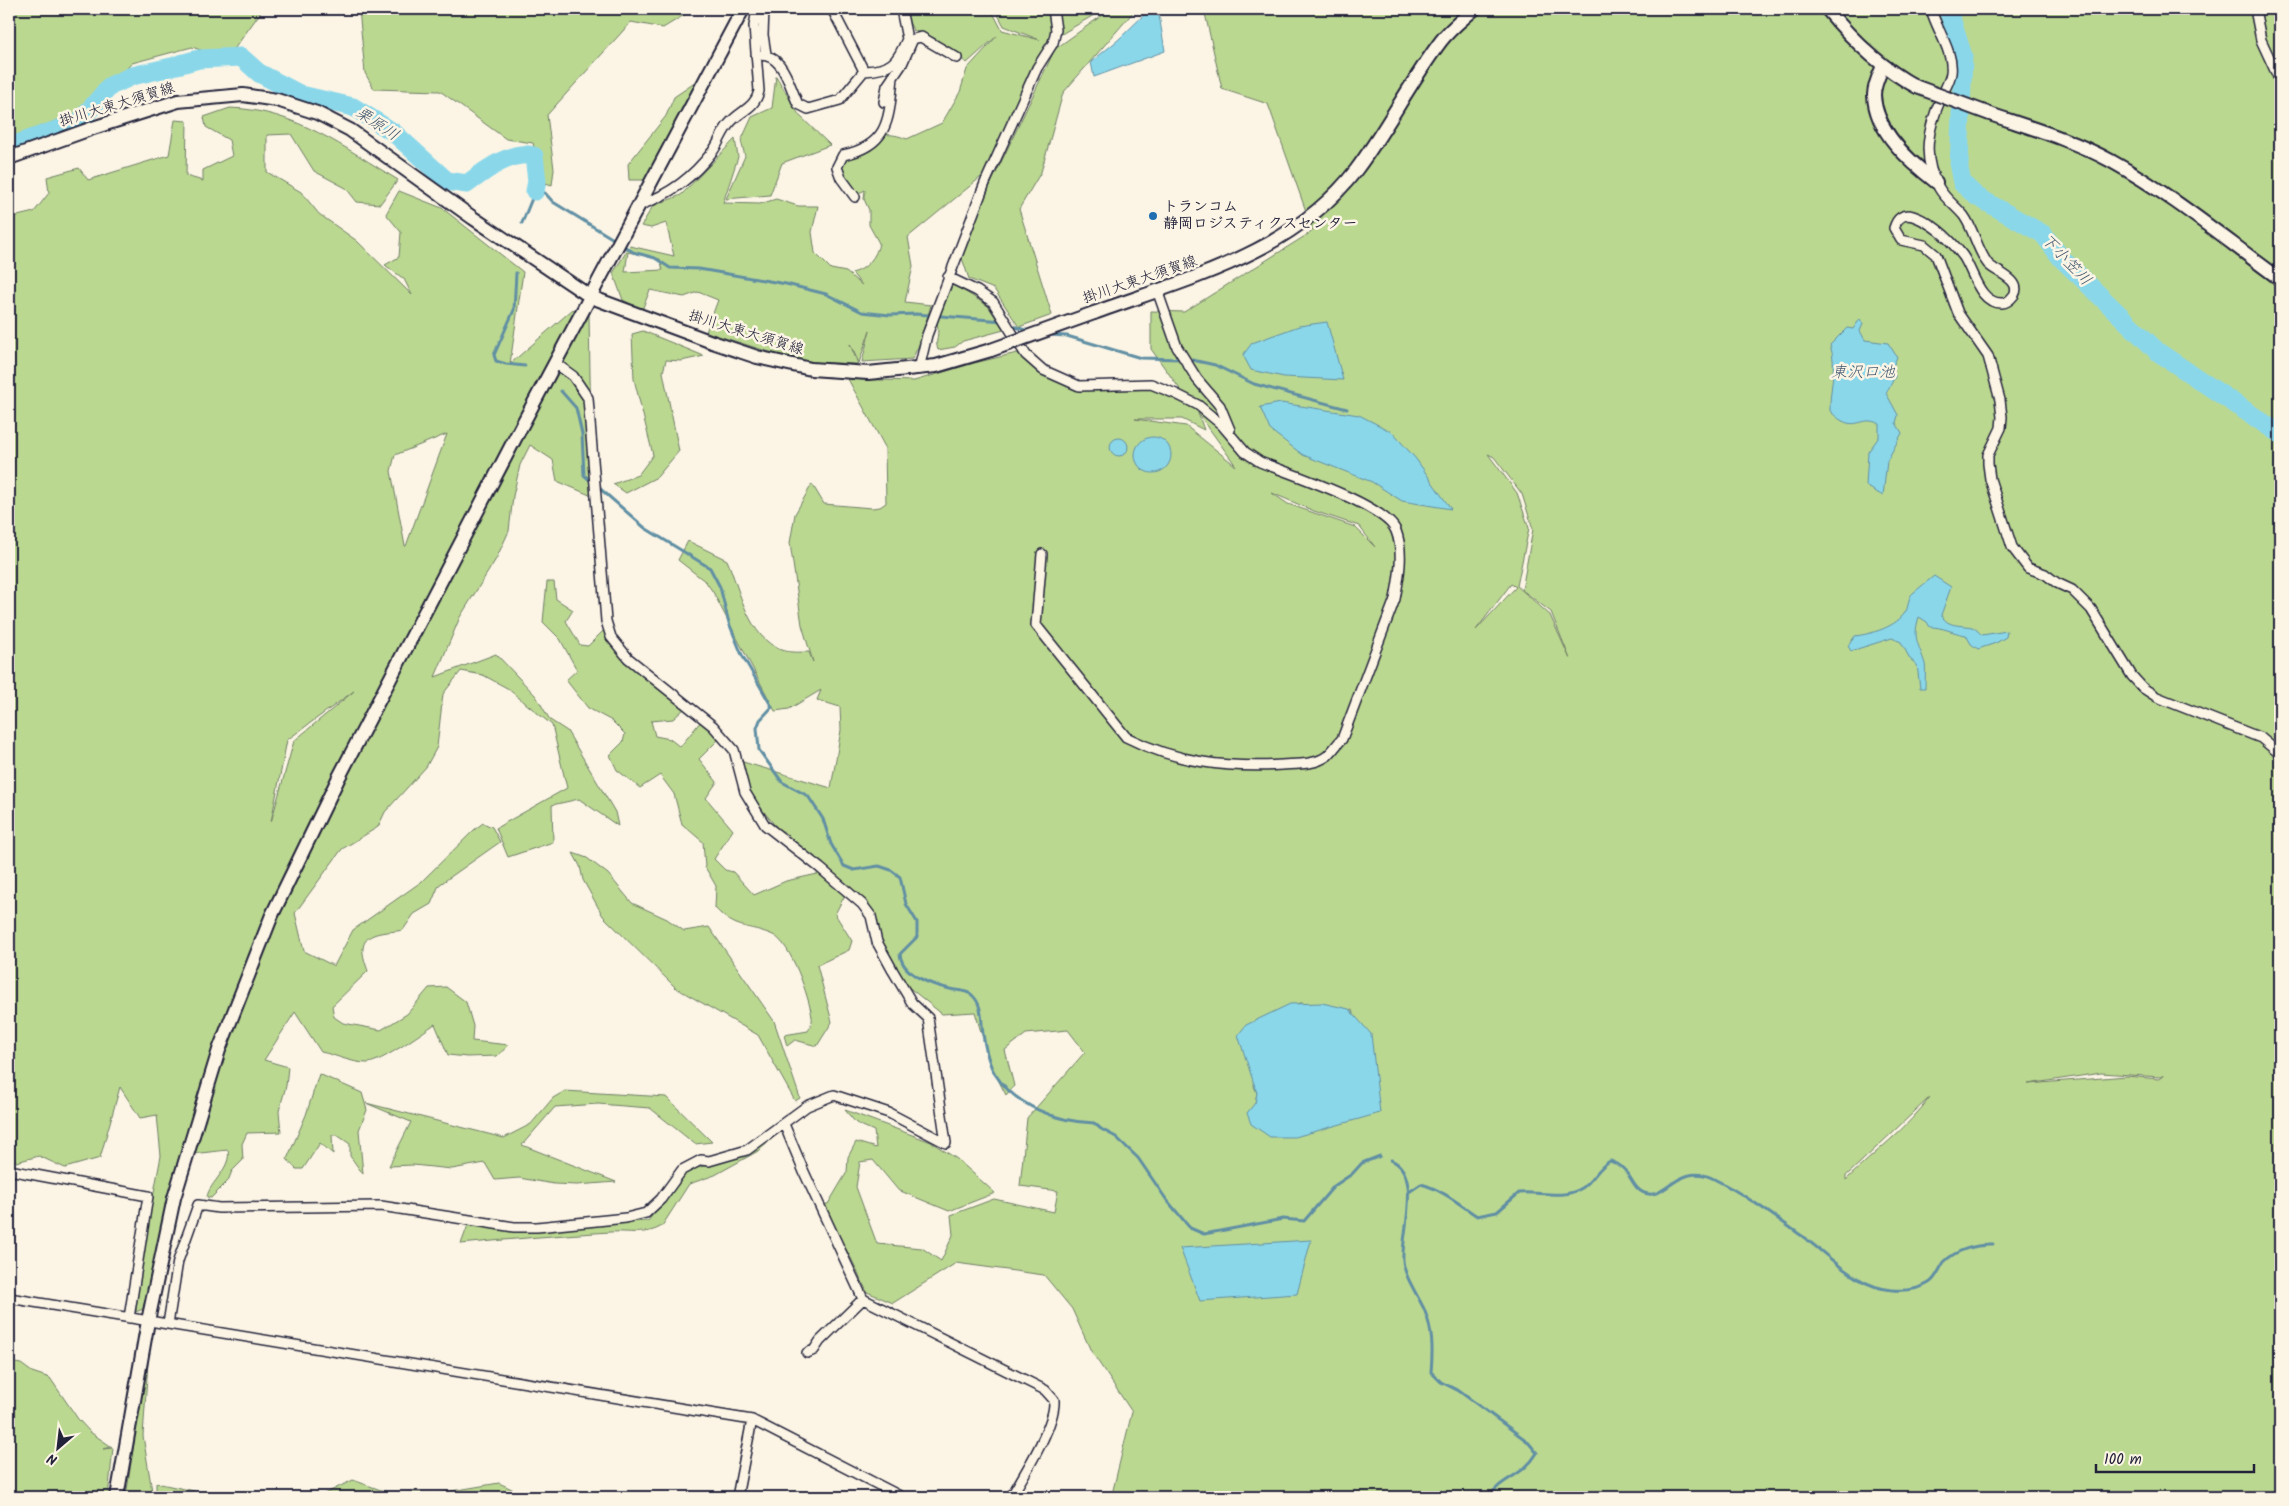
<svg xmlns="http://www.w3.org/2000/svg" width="2289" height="1506" viewBox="0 0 2289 1506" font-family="Kalam,'Klee One',sans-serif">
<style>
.green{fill:#bbd890;stroke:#6e7d66;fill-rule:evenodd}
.water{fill:#8bd7ea;stroke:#618fa4}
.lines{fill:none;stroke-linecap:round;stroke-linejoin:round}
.stream{stroke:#618fa4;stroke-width:3}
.river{stroke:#8bd7ea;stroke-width:19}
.street-casing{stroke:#22223b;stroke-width:12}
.secondary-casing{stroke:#22223b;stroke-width:16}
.street{stroke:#fcf5e5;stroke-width:9}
.secondary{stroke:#fcf5e5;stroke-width:12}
.secondary-bridge-casing{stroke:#22223b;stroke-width:16;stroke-linecap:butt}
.secondary-bridge{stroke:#fcf5e5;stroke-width:12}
.poi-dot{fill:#1f6fb2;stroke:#fcf5e5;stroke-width:2}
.labels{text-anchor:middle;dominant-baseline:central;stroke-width:5;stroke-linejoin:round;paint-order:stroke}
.street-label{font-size:15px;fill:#22223b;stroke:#fcf5e5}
.poi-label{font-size:15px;font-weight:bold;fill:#22223b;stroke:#fcf5e5;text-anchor:start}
.water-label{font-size:16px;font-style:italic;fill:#425870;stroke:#fcf5e5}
</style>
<rect width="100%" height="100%" fill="#fcf5e5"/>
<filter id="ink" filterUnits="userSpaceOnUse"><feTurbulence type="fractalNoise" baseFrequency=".02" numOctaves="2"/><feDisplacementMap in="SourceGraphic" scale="10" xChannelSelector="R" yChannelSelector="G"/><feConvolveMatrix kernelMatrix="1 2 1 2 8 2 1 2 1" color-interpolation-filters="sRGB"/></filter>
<g filter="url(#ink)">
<!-- green -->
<path class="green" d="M9 9H263L227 59 192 47 132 63 82 116 61 119 9 138Z
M359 9H694L663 28 631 22 547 115 554 169 552 185 542 182 533 143 506 139 440 91 374 89 365 73Z
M904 9H991L1002 30 1040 40 1004 26 995 9H1104L1048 42 992 168 908 237 913 266 905 302 931 305 919 345 912 359 862 362 870 330 859 363 850 344 858 364 813 362 782 356 706 332 718 300 698 292 684 297 650 290 642 310 623 300 613 273 630 246 674 256 666 223 651 228 641 226 653 206 681 195 735 139 738 157 723 203 760 204 776 199 798 206H818L812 232 815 253 831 269 846 272 862 285 852 273C866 270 877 256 879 243L869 225V210L864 199 865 190 857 194 841 178V157C866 142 878 127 907 139L942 123 960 92 967 69 997 36 967 63 934 38 913 30 905 14ZM628 252 660 259 663 270 625 272Z
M1111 9H1136L1063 93 1041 172 1019 209 1052 315 1019 327 994 289 969 279 962 258 986 194 1055 49Z
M1204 9H2280V1497H1108L1112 1494 1132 1412 1091 1351 1072 1309 1044 1275 956 1263 893 1303 867 1292 851 1258 820 1204H828L847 1172 848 1157 856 1142 876 1148 874 1131 856 1123 845 1110 931 1142 957 1159 995 1193 949 1211 898 1190 873 1160 860 1162 856 1187 877 1244 922 1248 941 1261 953 1235 951 1215 994 1199 1054 1212 1058 1191 1020 1186 1027 1118 1085 1052 1068 1030 1026 1034 1005 1050 1014 1086 1006 1095 992 1068 975 1012 942 1014 906 985 884 954 876 924 786 839 743 786V762L831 788 841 730 840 707 817 700 821 690 789 709 775 711 713 592 706 582 678 560 688 541 727 560C740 590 748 638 782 650 790 653 801 652 809 652L813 662 802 625 790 543 795 514 812 484 824 504 872 508 880 507 886 503 885 447 848 379 914 381 974 363 1017 353 1043 370 1079 386 1158 387 1187 399 1151 349V311L1184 312 1313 231 1268 104 1222 89ZM1198 413 1236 466 1186 426 1135 419H1182L1204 430ZM1488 454 1494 457 1522 494 1533 529 1522 590 1551 612 1570 659 1550 615 1517 586 1529 528 1517 493ZM1272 493 1314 511 1359 526 1375 547 1355 527 1288 504ZM1511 584 1516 587 1476 630ZM1301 1003 1352 1010 1380 1113 1255 1103 1257 1093 1254 1086 1296 1004ZM2101 1073 2160 1077 2164 1075 2159 1079 2127 1076 2028 1084ZM1930 1097C1907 1129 1874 1152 1846 1180V1176Z
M776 76 799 115 830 145 782 163 770 195 726 199 745 156 741 141 752 117 772 108Z
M696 82 646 180H629L628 164 666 116 674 97Z
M230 108C295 110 345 148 398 180L380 204 357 202 346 188 314 171 291 134 267 135V172L301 192 319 214 357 241 412 295 404 279 385 265 399 257 401 232 386 214 399 191 442 208 523 272 510 364 573 309 589 314 592 496 557 481 553 460 530 445 520 465 513 496 509 531 496 559 460 617 435 677 496 654 536 696 550 720 567 731 615 812 618 826 579 799 552 805 553 842 508 857 496 828 567 788 552 725 507 688 483 675 461 671 443 694 437 747 426 767 385 812 378 827 342 849 295 913 304 951 334 966 353 930 421 882 474 830 483 823 492 827 500 842 439 885 431 904 414 914 403 930C390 933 365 930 363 948 362 955 366 965 368 971L332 1006 334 1017 343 1023 381 1030 407 1014 429 988 446 987 466 1002 473 1026 472 1041 509 1045 497 1056 467 1057 448 1055 435 1024C421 1033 381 1063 367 1063 352 1063 336 1055 321 1052L295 1012 264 1060 288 1067 286 1086 279 1111 281 1132 247 1133 242 1144 243 1160 232 1171 228 1181 211 1198 207 1197C209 1183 232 1168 228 1150L182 1155 143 1309 136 1312 135 1291 161 1156 157 1115 140 1118 120 1087 100 1158 65 1168 39 1156 16 1162 9 1147V218L34 212 49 193 47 177 79 168 88 180 169 155 175 120 187 121 186 176 203 181V170L232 156 229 140 206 127 204 117ZM447 434 406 546H405L391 471 395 455ZM354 691 294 741 271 822 287 740Z
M953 284 988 306 1004 330 963 341 955 347 938 350C934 339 941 336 936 320Z
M643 331 704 356 681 361 666 360 663 372 679 451 657 477 626 493 613 484 638 475 653 455 634 379 632 334Z
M547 582H554L556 599 573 610 566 621 580 645 588 646 604 630 627 660 684 709 673 719 651 721 655 736 670 739 680 747 701 721 719 739 699 759 717 782 706 798 733 830 714 859 725 870 733 872 754 895 786 881 822 873 846 893 835 914 852 941 849 950 817 965 832 1022 817 1046 795 1040 787 1046 784 1035 808 1031C810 1027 813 1021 812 1017 809 997 791 943 773 935 748 924 736 931 715 908L716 886 705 867 703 842 682 824 674 794 660 775 640 788 617 770 610 755 623 742 625 734 612 721 588 708 566 680 577 670 560 639 543 622Z
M573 853 587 858 608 874 632 903 667 919 684 931 709 927 774 1021 800 1098 795 1101 758 1035 676 988 603 916 583 880 580 866Z
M319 1074 362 1093 367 1110 359 1130 363 1174 350 1156V1144L337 1135H332L333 1154 320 1143 303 1169H296L287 1159 306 1115Z
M565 1091 666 1097 712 1142 695 1144 650 1108 598 1104 555 1107 522 1145 616 1182 577 1185 554 1184 519 1178 495 1180 485 1163 452 1169 413 1165 389 1166 411 1122 366 1103 504 1138 531 1124 553 1098Z
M779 1132 760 1150 715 1175 689 1184 662 1226C646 1236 629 1231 610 1232 561 1235 511 1239 461 1244L468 1225 519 1232 600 1223 648 1221 685 1172 741 1154Z
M150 1333 143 1436 153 1497H126Z
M9 1362 21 1364 32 1372 50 1378 78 1419 90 1432 112 1447 103 1449 113 1448 108 1497H9Z
M353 1480 392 1494 414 1492 434 1494 499 1483 518 1492 540 1497H318Z
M156 1483 194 1491 210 1497H156Z"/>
<!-- water -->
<path class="water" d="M1150 9H1158L1165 51 1094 77 1091 62 1118 40Z
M1860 319 1863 324 1860 331 1865 340 1888 343 1897 357 1893 366 1895 377 1886 393 1898 415 1896 423 1902 433 1887 461 1883 496 1866 486 1868 452 1879 437V424C1861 413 1855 437 1830 411 1829 388 1838 368 1830 345L1847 328 1853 329Z
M1327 322 1343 380 1284 377 1251 370 1243 355 1252 343 1299 326Z
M1281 403 1359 415 1392 432 1416 459 1451 509 1402 501 1372 482 1303 455 1270 430 1260 407Z
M1135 455a18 18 0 1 1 36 0a18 18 0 1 1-36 0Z
M1110 447a9 9 0 1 1 18 0a9 9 0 1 1-18 0Z
M1934 576 1951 587 1941 615C1949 628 1959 624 1972 627 1975 628 1979 632 1982 635L2007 631 2006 637 1996 643 1978 649 1971 644 1966 635C1953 633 1943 627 1930 627L1927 622 1919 617C1912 639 1919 644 1925 664 1926 667 1925 683 1925 688H1920L1917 665 1910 659 1901 642 1892 638 1851 651 1848 646 1855 636C1871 634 1897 627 1906 611 1909 605 1908 597 1913 593 1920 587 1927 582 1934 576Z
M1322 1003 1349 1009 1371 1034 1380 1113 1295 1137H1270L1251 1124 1247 1113 1255 1103 1257 1093 1238 1035 1246 1025 1290 1004Z
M1311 1240 1297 1294 1200 1301 1180 1248Z"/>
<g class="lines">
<!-- stream -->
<path class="stream" d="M522 223 535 191 545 193 553 202 615 240
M621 244 633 252 655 258 670 268 699 269 786 284 826 294 862 312 890 315 916 314 1003 321
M516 273 514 310 494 355 496 361 506 364 525 366
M1010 325 1031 332
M1049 335 1067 336 1141 358 1182 359
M1188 359 1215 365 1254 384 1347 409
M561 391 576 408 582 434 584 475 592 482
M597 486 645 528 710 568 720 587 729 623 742 655 772 707 760 720 757 728 759 750 782 782 808 796 823 819 831 844 844 866 854 870 879 866 891 870 900 877 906 904 917 922V937L900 954C902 975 932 985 950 989 957 991 966 990 972 995 983 1005 981 1020 983 1034 985 1047 988 1063 995 1074 1015 1106 1058 1122 1094 1123L1101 1129 1116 1137 1138 1158 1166 1199 1190 1228 1204 1234 1283 1219 1304 1221 1334 1186 1352 1174 1362 1163 1380 1156
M1391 1160C1423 1173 1401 1234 1403 1260 1404 1276 1417 1294 1424 1309 1433 1330 1433 1350 1431 1372L1441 1382 1459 1391 1527 1441 1537 1453C1523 1477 1502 1477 1489 1497
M1409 1192 1421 1184C1443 1190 1459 1204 1477 1216L1497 1212 1519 1193C1539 1191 1563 1200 1582 1188 1593 1181 1598 1167 1610 1161 1613 1162 1618 1164 1620 1166 1632 1173 1632 1192 1649 1194 1666 1197 1681 1162 1714 1179 1746 1195 1774 1216 1802 1236 1830 1256 1856 1287 1892 1290 1904 1291 1918 1290 1929 1283 1936 1279 1939 1269 1944 1262 1956 1250 1976 1244 1993 1245"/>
<!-- river -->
<path class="river" d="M1948 9 1963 56 1959 168 1962 183 1976 196 2043 234 2062 259 2158 352 2280 434
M177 65 199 59 241 57 259 73 301 95 353 107 393 132 447 181 467 184C483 172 512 149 534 156L537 181 535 191
M9 147 79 122 110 86 132 76 171 67"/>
<!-- street casing -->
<g class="street-casing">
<path id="street" d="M764 9 763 35 766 54
M832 9 864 71C891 70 897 63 907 39
M901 9 908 44
M1931 9C1936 29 1954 52 1951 73 1950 81 1944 90 1941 98 1928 129 1921 157 1939 188 1945 199 1956 206 1964 216 1974 230 1977 250 1988 264 1995 272 2023 280 2014 295 2011 299 2007 303 2002 303 1979 304 1973 270 1963 256 1950 239 1933 223 1913 216 1903 213 1897 218 1894 228L1901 240 1924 245 1936 255 1958 313 1988 356 2000 400 2002 417 2001 428 1988 455V464L1990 479 2012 547 2028 568 2045 574 2057 583 2072 590 2091 609 2132 676 2143 688 2157 697 2261 738 2280 754
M2255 9 2261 40 2280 81
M756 56C782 50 789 85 798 104L808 109 840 100 864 71
M884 102 887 86 902 64 913 39 921 37 957 58
M855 197 841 178 837 167 843 155C890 145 889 118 893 77
M640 205C671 194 693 177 713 151 719 143 722 132 729 124 739 111 755 109 759 91L754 26 757 9
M948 277 977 291 993 302 1026 355 1043 370 1079 386 1151 384 1176 394 1198 405 1222 425 1245 452 1260 462C1288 473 1386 505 1396 531 1404 551 1399 578 1395 599L1342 739C1337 744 1332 752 1327 756 1315 765 1297 764 1282 765 1227 768 1177 763 1126 737L1036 625 1042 554
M1157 290 1177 347 1197 379 1220 406 1230 430
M919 369 927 335 985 183 1037 68 1053 43 1056 30 1053 9
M784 1124 804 1172 863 1299 1045 1390 1054 1400C1056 1424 1024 1475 1011 1497
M9 1170 148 1196 129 1318
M9 1298 752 1420 902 1497
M168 1324 178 1261 198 1205 219 1208 381 1206 514 1227H537L626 1218 646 1213 661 1199 682 1170 701 1160 709 1161 747 1150 807 1106 834 1095 889 1113 946 1143 928 1018 912 1003 893 971 877 942 871 916 862 904 820 868 765 825 745 792 734 750 713 726 628 658 611 637 606 621 588 398 573 376 555 363
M807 1353 814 1350 820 1341 863 1299
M737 1497 752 1420"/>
</g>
<!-- secondary casing -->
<g class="secondary-casing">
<path id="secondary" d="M1827 9C1853 41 1881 68 1917 87
M1883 66C1879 75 1874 85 1874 95 1875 131 1910 162 1936 182
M1990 114C2031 128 2073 140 2111 161 2171 194 2225 239 2280 279
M9 158 96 127 178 101 243 95 277 100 317 113 350 130 473 218 591 297 712 342 757 357 811 369 868 373 936 366 991 350
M1094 313C1187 279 1292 254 1356 170 1387 129 1410 82 1441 41 1450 29 1463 19 1474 9
M117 1497 148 1321 174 1198 219 1050 272 915 339 777 521 427 743 9"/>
</g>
<!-- street -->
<use href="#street" class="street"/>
<!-- secondary -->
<use href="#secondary" class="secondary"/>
<!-- secondary-bridge casing -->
<g class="secondary-bridge-casing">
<path id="secondary-bridge" d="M1917 87 1990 114
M991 350 1094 313"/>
</g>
<!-- secondary-bridge -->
<use href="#secondary-bridge" class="secondary-bridge"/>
</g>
</g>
<!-- markers -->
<circle class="poi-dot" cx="1153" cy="216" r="5"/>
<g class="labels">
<!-- street labels -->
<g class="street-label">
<text transform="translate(117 105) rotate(-17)">掛川大東大須賀線</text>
<text transform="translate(1140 280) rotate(-19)">掛川大東大須賀線</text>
<text transform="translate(746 333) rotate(17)">掛川大東大須賀線</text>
</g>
<!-- poi labels -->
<g class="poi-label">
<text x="1163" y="207">トランコム<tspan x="1163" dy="17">静岡ロジスティクスセンター</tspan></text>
</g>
<!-- water labels -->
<g class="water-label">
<text transform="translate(377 124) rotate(33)">栗原川</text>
<text transform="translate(2066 260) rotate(46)">下小笠川</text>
<text x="1863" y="372">東沢口池</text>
</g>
</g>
<!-- margin -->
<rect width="2289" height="1506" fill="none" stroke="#fcf5e5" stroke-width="30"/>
<rect x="15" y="15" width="2259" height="1476" fill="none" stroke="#22223b" stroke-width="2" filter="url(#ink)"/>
<!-- north arrow -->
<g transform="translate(58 1448) rotate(208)" stroke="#fcf5e5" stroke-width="4" paint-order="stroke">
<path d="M0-4L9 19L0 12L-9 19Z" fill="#22223b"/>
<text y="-8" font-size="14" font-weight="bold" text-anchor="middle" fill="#22223b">N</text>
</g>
<!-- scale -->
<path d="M2096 1464v8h158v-8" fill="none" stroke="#22223b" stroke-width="2.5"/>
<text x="2104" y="1464" font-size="15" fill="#22223b" stroke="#fcf5e5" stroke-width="4" paint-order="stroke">100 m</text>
</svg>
